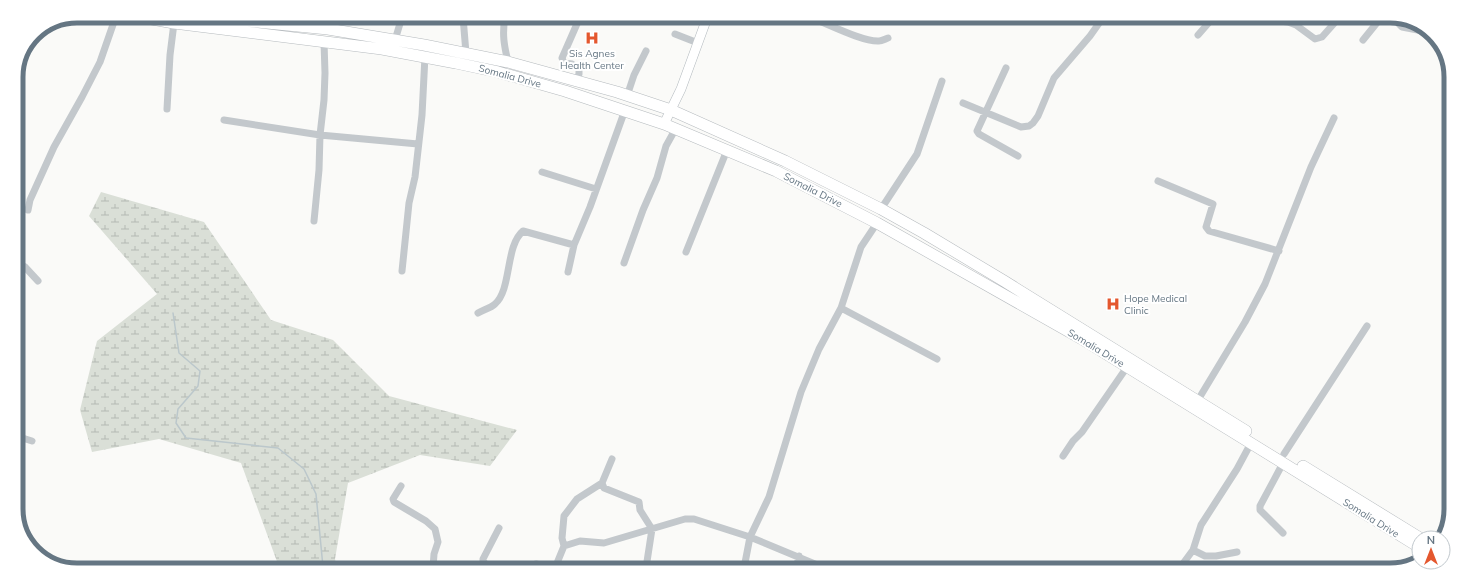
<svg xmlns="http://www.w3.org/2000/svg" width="1467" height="586" viewBox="0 0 1467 586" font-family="Mulish,sans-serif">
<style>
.wetland{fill:url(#wetland-marsh)}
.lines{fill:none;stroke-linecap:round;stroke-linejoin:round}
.stream{stroke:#bbc7cb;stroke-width:1.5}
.secondary-casing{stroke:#b3babf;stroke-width:10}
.primary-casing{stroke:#b5babe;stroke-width:12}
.street{stroke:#c3c8cc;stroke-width:7}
.secondary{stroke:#fff;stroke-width:9}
.primary{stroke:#fff;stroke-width:11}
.labels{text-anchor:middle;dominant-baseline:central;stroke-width:4;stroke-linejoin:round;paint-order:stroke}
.poi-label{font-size:10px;fill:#657683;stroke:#fff}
.street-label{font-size:10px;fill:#657683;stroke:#fff}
.rim{fill:none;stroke:#657683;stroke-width:5}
</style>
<defs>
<pattern id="wetland-marsh" width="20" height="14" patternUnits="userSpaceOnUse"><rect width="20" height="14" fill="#dadfd7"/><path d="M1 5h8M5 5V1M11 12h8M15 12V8" fill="none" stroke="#b4b9b4"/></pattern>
</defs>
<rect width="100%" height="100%" fill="#fafaf8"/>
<!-- wetland -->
<path class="wetland" d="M101 192 204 222 271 320 333 340 389 396 517 430 490 466 420 455 348 483 335 559 337 567H279L241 463 159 439 92 452 80 410 97 341 157 294 89 216Z"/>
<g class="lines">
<!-- stream -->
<path class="stream" d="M173 313 179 353 200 371 198 386 178 409 176 423 186 438 278 448 304 469 316 494 323 567"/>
<!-- secondary casing -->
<g class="secondary-casing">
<path id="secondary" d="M664 124 681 89 707 18"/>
</g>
<!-- primary casing -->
<g class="primary-casing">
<path id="primary" d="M135 16 174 23 382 49 456 63 498 72 565 91 664 124 776 171 877 223 1082 339 1419 547
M196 16 328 29 424 45 508 62 617 92 671 110 785 161 881 209 924 233 1004 281 1246 431
M1303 466 1420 538"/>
</g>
<!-- street -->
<path class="street" d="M463 17 466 53
M505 17C502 34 504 45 508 62
M812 18C828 24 863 42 879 41 882 41 885 39 888 38
M1262 19 1288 22 1296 25 1315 39 1322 37 1338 19
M1394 19 1402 27 1428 32
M328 29V17
M675 34 698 43
M1198 35 1212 19
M395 40 402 17
M1363 40 1380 19
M1006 68 977 131 979 134 1018 156
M576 81 579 74V69L572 64 564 63 562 58 580 17
M627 96 634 75 646 51
M963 103 1021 127 1029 126 1033 123 1038 116 1054 78 1090 36 1102 19
M167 109 170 55 174 23
M224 120 320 135 418 144
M542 172 596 189
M1158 181 1213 204 1206 227 1209 231 1279 251
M881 209 917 154 942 81
M28 210 30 200 54 147 82 97 100 62 116 16
M314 221 319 170 320 135 324 100 325 73 324 42
M686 252 727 150
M624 263 643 210 657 178 666 146 676 128
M16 270 23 266 25 267 38 281
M402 271 409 203 415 177 422 115 425 56
M568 272 574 245 590 207 625 110
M841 308 937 359
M478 313C483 310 491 308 495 304 512 289 505 246 523 231L574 245
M1198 400 1245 322 1265 284 1311 167 1334 118
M16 436 32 441
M1284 454 1367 326
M1063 456 1073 441 1082 432 1127 367
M612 459 602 483 604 488 639 502 640 510 652 529 646 568
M1283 463 1260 506V510L1283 533
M401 486 393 499 394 502 426 521 435 529 438 542 434 554 433 568
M564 546 580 541 604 543 685 519H694L750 537 827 569
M1193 550 1205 556H1216L1237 552
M489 568 483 561V559L499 528
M528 568 536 564 552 568
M555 568 564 546 562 538 564 516 577 499 602 483
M744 568 750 537 769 497 801 392 819 349 841 308 861 247 877 223
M796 569 799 556
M1179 569 1193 550 1201 525 1237 469 1251 443"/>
<!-- secondary -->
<use href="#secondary" class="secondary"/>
<!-- primary -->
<use href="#primary" class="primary"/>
</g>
<!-- icons -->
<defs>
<g id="hospital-bare" transform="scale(1.08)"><path d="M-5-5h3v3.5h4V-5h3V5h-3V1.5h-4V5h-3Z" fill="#e4572e" stroke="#fff" stroke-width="2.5" paint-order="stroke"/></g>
</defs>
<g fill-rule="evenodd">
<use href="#hospital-bare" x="592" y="38"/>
<use href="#hospital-bare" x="1113" y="304"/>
</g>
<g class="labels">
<!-- poi labels -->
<g class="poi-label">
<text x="592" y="53">Sis Agnes<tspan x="592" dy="12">Health Center</tspan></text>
<text x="1124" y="298" text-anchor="start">Hope Medical<tspan x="1124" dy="12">Clinic</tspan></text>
</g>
<!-- street labels -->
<g class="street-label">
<text transform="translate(510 76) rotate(15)">Somalia Drive</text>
<text transform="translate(813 190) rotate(27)">Somalia Drive</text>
<text transform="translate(1096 348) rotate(31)">Somalia Drive</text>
<text transform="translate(1371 518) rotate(32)">Somalia Drive</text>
</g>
</g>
<!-- crop -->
<path d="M0 0H1467V586H0ZM77 23H1390A54 54 0 0 1 1444 77V509A54 54 0 0 1 1390 563H77A54 54 0 0 1 23 509V77A54 54 0 0 1 77 23Z" fill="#fff" fill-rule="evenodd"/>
<path class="rim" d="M77 23H1390A54 54 0 0 1 1444 77V509A54 54 0 0 1 1390 563H77A54 54 0 0 1 23 509V77A54 54 0 0 1 77 23Z"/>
<!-- north arrow -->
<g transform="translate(1431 550)"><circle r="19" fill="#ffffff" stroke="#c1c8cd"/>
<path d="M0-3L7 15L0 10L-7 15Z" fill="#e4572e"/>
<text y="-6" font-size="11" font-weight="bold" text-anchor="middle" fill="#657683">N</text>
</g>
</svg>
